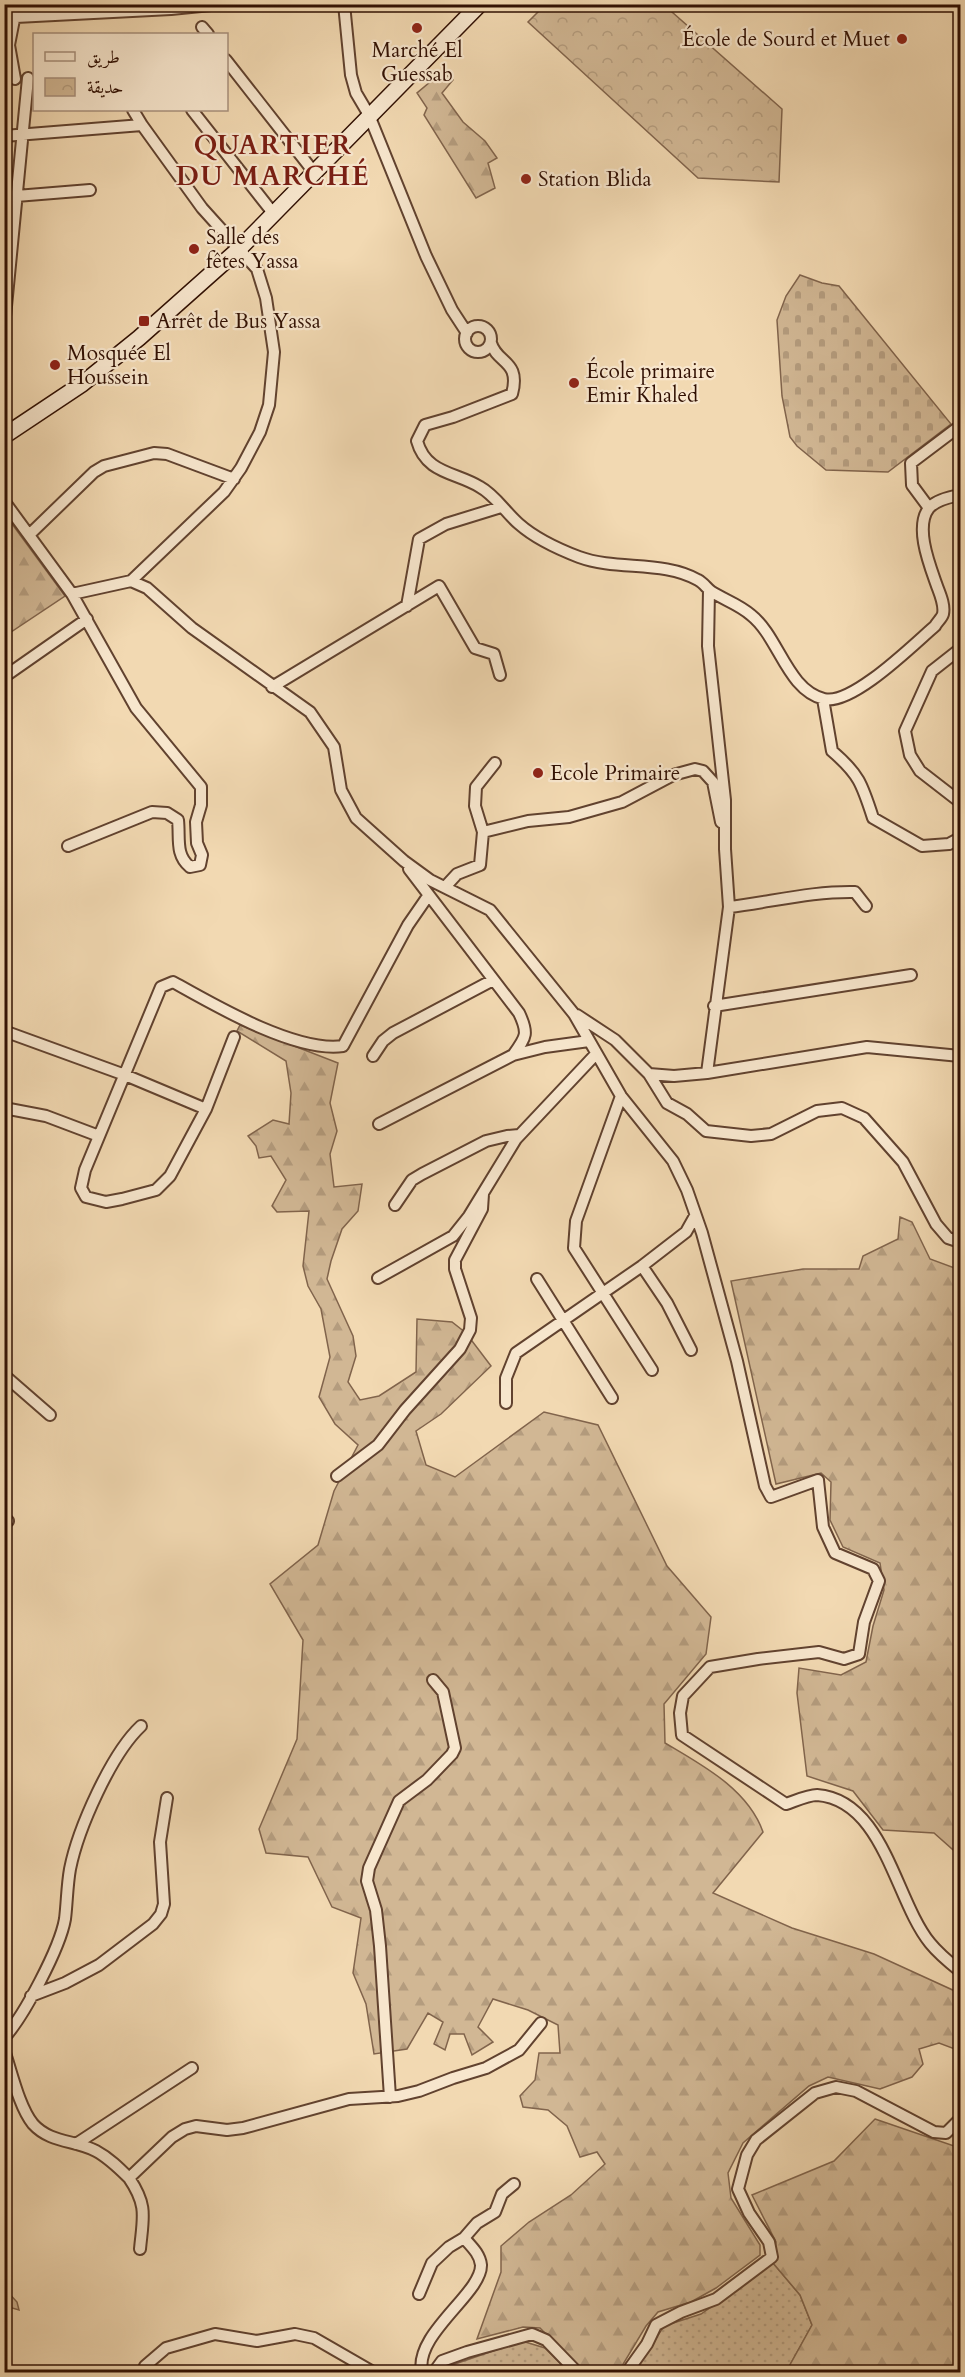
<svg xmlns="http://www.w3.org/2000/svg" width="965" height="2377" viewBox="0 0 965 2377" font-family="Cardo,Amiri,serif">
<style>
.grass{fill:url(#grass-dots);stroke:#81644c;stroke-width:1.5}
.forest{fill:url(#forest-firs);stroke:#81644c;stroke-width:1.5}
.cemetery{fill:url(#cemetery-stones);stroke:#81644c;stroke-width:1.5}
.park{fill:url(#park-crowns);stroke:#81644c;stroke-width:1.5}
.lines{fill:none;stroke-linecap:round;stroke-linejoin:round}
.street-casing{stroke:#61422f;stroke-width:14}
.secondary-casing{stroke:#311003;stroke-width:18}
.street{stroke:#f7e6cd;stroke-width:10}
.secondary{stroke:#f7e6cd;stroke-width:15}
.poi-dot{fill:#8f2418;stroke:#f7e6cd;stroke-width:2}
.labels{text-anchor:middle;dominant-baseline:central;stroke-width:4.5;stroke-linejoin:round;paint-order:stroke}
.poi-label{font-size:21px;fill:#311003;stroke:#f7e6cd;text-anchor:start}
.district-label{font-size:27px;font-weight:bold;letter-spacing:1.5px;fill:#7a1f14;stroke:#f7e6cd}
</style>
<defs>
<pattern id="grass-dots" width="8" height="8" patternUnits="userSpaceOnUse" patternTransform="scale(1.5)"><rect width="8" height="8" fill="#d1b794"/><path d="M2 2h.1M6 6h.1" fill="none" stroke="#b49c7e" stroke-width="1.8" stroke-linecap="round"/></pattern>
<pattern id="forest-firs" width="22" height="20" patternUnits="userSpaceOnUse" patternTransform="scale(1.5)"><rect width="22" height="20" fill="#d1b794"/><path d="M5 1l3.5 6h-7zM16 11l3.5 6h-7z" fill="#b49c7e"/></pattern>
<pattern id="cemetery-stones" width="16" height="16" patternUnits="userSpaceOnUse" patternTransform="scale(1.5)"><rect width="16" height="16" fill="#d1b794"/><path d="M2 7V4a2 2 0 0 1 4 0v3zM10 15v-3a2 2 0 0 1 4 0v3z" fill="#b49c7e"/></pattern>
<pattern id="park-crowns" width="20" height="18" patternUnits="userSpaceOnUse" patternTransform="scale(1.5)"><rect width="20" height="18" fill="#d1b794"/><path d="M2 6a3 3 0 1 1 6 0M12 15a3 3 0 1 1 6 0" fill="none" stroke="#b49c7e"/></pattern>
</defs>
<rect width="100%" height="100%" fill="#f2d9b2"/>
<filter id="stains"><feTurbulence type="fractalNoise" baseFrequency=".00333" numOctaves="4"/><feColorMatrix values="0 0 0 0 .2 0 0 0 0 .09 0 0 0 0 .02 0 0 0 .5 -.17"/></filter>
<radialGradient id="worn" r=".72"><stop offset=".6" stop-color="#630" stop-opacity="0"/><stop offset="1" stop-color="#630" stop-opacity=".3"/></radialGradient>
<!-- grass -->
<path class="grass" d="M773 2263 800 2295 812 2325 786 2372H634L664 2326 701 2314Z
M522 2341 545 2348 569 2372H443L449 2366Z"/>
<!-- forest -->
<path class="forest" d="M442 72 453 80 442 93 463 122 485 141 497 158 488 163 495 188 476 198 424 115 427 108 417 93Z
M4 513 65 596 5 636H4Z
M240 1025 338 1063 330 1103 337 1131 330 1154 334 1187 362 1184 358 1211 342 1229 331 1261 327 1279 353 1336 356 1356 348 1382 360 1400 379 1396 416 1372 417 1319 452 1322 466 1333 491 1366 441 1414 416 1431 426 1465 455 1477 544 1412 598 1425 667 1566 711 1617 706 1654 664 1704 665 1743C702 1765 748 1789 763 1832L713 1893 792 1928 874 1954 957 1992 960 1995V2051L939 2043 919 2049 923 2064 912 2077 880 2089 828 2077 809 2086 743 2143 728 2173 731 2198 760 2245V2255L716 2288 691 2302 658 2312 646 2326 619 2371 583 2372 540 2328 523 2327 477 2339 501 2272V2246L529 2222 571 2195 605 2164 597 2152 580 2157 567 2126 548 2110 523 2107 520 2096 535 2080 539 2053H560L558 2025 528 2010 493 1999 478 2027 493 2042 472 2055 464 2034H450L445 2050 434 2044 443 2022 428 2013 407 2049 374 2054 366 2004 353 1973 361 1918 332 1907 308 1857 266 1853 259 1829 297 1739 303 1640 270 1584 318 1545 334 1491 358 1445 335 1424 319 1397 330 1357 321 1309 308 1286 303 1266 309 1211 277 1212 272 1206 286 1180 271 1156 259 1158 256 1146 248 1136 273 1120 289 1124 291 1093 286 1061 237 1031Z
M900 1217 912 1222 930 1259 960 1270V1856L934 1833 883 1830 853 1791 807 1776 797 1693 799 1668 841 1675 866 1662 873 1626 884 1590 880 1563 843 1547 830 1520 831 1482 821 1473 776 1484 731 1281 803 1269H859L863 1256 898 1239Z
M875 2119 960 2148V2372H786L812 2325 800 2295 773 2263 776 2242 752 2195 834 2161Z
M5 2289 17 2302 19 2310 5 2306Z"/>
<!-- cemetery -->
<path class="cemetery" d="M800 275 822 283 839 286 951 424 888 472 826 470 797 446 790 437 782 396 777 320 786 296Z"/>
<!-- park -->
<path class="park" d="M545 5H664L782 109 779 182 698 178 528 22Z"/>
<g class="lines">
<!-- street casing -->
<g class="street-casing">
<path id="street" d="M344 4 351 75 356 93 369 115 426 256 452 310 467 333
M16 17 171 9 221 4
M202 27 208 34
M226 60 313 171
M15 79 9 45 17 4
M192 110 273 213
M4 136 142 125 133 110
M4 197 90 190
M465 339a13 13 0 1 1 26 0a13 13 0 1 1-26 0Z
M4 327 28 78
M491 343C497 364 521 360 512 394L453 417 425 425 417 441C426 474 456 472 480 487 495 495 506 513 519 524 536 539 558 549 579 557 617 571 663 560 698 580 704 583 707 589 712 592 725 600 740 605 751 615 779 637 787 690 824 699 852 706 914 644 935 626 937 622 942 618 943 614 945 605 940 594 937 586 930 566 914 527 929 508 935 501 946 498 955 496L960 500
M4 501 72 594 131 581 147 588 192 628 310 712 334 747 341 790 356 818 404 861 430 880 490 910 574 1014 621 1096 673 1161 687 1190 702 1233 737 1361 765 1486 771 1497 818 1480 823 1527 835 1553 873 1569 879 1581 864 1622 859 1654 844 1659 819 1652 758 1659 710 1667 683 1696 680 1713 682 1735 786 1804C795 1801 808 1795 817 1795 884 1800 895 1900 930 1943 938 1953 950 1963 960 1971
M929 508 912 485 911 463 960 426
M30 534 94 472 104 466 154 453 167 454 234 479
M131 581 224 492 241 468 260 432 269 405 274 352 266 298 257 269 202 208 142 125
M407 606 419 539 446 524 501 507
M960 649 932 671 905 731 910 755 920 771 960 802
M4 677 87 619
M272 687 439 586 475 648 494 654 500 675
M823 699 832 751C859 774 862 784 873 818L922 846 949 844 960 838
M483 832 528 821 569 817 622 802 673 775 695 769 703 771 713 782 721 822
M68 846 152 812 167 813 178 820C180 838 175 855 190 867L200 865 202 855 197 843 196 822 201 805V787L136 708 72 594
M409 869 519 1013C529 1034 526 1037 513 1055
M445 887 457 874 480 865 483 832 475 806 476 787 495 763
M729 907C771 902 813 891 855 892L866 906
M714 1006 911 975
M577 1015 615 1040 649 1074 674 1076 707 1073 867 1047 960 1056
M4 1031 125 1075 206 1109
M234 1037 206 1109 170 1176 156 1190 122 1199 106 1202 86 1197 81 1188 85 1170 161 987 173 982C214 1005 296 1053 343 1046L408 925 428 896
M373 1056 383 1041 393 1033 493 980
M707 1073 729 907 725 849V800L708 646 709 590
M649 1074 667 1103 687 1114 706 1131 751 1136 771 1134 817 1111 842 1108 864 1118 903 1162 936 1224 948 1238 960 1242
M621 1096 576 1221 574 1248 652 1370
M4 1108 46 1116 99 1136
M379 1124 513 1055 545 1047 589 1041
M395 1205 412 1180 422 1174 486 1141 507 1136 519 1135
M642 1266 667 1303 691 1350
M378 1278 453 1236 469 1216 516 1139 596 1054
M537 1279 612 1398
M4 1375 50 1415
M506 1403V1378L516 1353 642 1266 686 1232 695 1216
M337 1476 378 1445 405 1410 460 1349 470 1330 471 1318 455 1269V1260L482 1209 483 1194
M4 1523 8 1521
M31 1996 65 1983 99 1965 153 1924 161 1914 164 1904 160 1842 167 1798
M4 2038C24 2016 60 1948 65 1919 67 1903 67 1886 70 1869 78 1829 111 1754 141 1726
M4 2050C11 2070 19 2107 33 2124 50 2143 75 2140 96 2151 109 2158 119 2168 129 2178L172 2137 185 2129 196 2126 227 2130 243 2128 349 2099 398 2096 419 2091 453 2078 486 2068 519 2050 541 2023
M390 2097 380 1946 376 1910 367 1881 369 1868 399 1801 427 1780 452 1754 455 1748 443 1692 433 1680
M76 2144 192 2068
M129 2178C148 2206 143 2217 140 2249
M419 2294 432 2263 449 2247 464 2238 477 2223 495 2212 502 2194 514 2184
M143 2372 145 2366 166 2348 215 2334 257 2341 295 2334 314 2338 373 2372
M422 2372C414 2334 482 2293 481 2265 480 2254 471 2246 464 2238
M434 2372 442 2361 467 2352 532 2334 546 2340 577 2372
M627 2372 647 2344 656 2325 681 2312 716 2299 772 2257 769 2242 749 2213 738 2189 747 2155 756 2140 815 2093 836 2087 856 2091 934 2132 946 2133 960 2119"/>
</g>
<!-- secondary casing -->
<g class="secondary-casing">
<path id="secondary" d="M4 436 82 384 139 338 239 249 480 4"/>
</g>
<!-- street -->
<use href="#street" class="street"/>
<!-- secondary -->
<use href="#secondary" class="secondary"/>
</g>
<!-- markers -->
<g class="poi-dot">
<circle cx="417" cy="28" r="6"/>
<circle cx="902" cy="39" r="6"/>
<circle cx="526" cy="179" r="6"/>
<circle cx="194" cy="249" r="6"/>
<rect x="138" y="315" width="12" height="12" rx="3"/>
<circle cx="55" cy="365" r="6"/>
<circle cx="574" cy="383" r="6"/>
<circle cx="538" cy="773" r="6"/>
</g>
<g class="labels">
<!-- poi labels -->
<g class="poi-label">
<text x="890" y="39" text-anchor="end">École de Sourd et Muet</text>
<text x="417" y="50" text-anchor="middle">Marché El<tspan x="417" dy="24">Guessab</tspan></text>
<text x="538" y="179">Station Blida</text>
<text x="206" y="237">Salle des<tspan x="206" dy="24">fêtes Yassa</tspan></text>
<text x="156" y="321">Arrêt de Bus Yassa</text>
<text x="67" y="353">Mosquée El<tspan x="67" dy="24">Houssein</tspan></text>
<text x="586" y="371">École primaire<tspan x="586" dy="24">Emir Khaled</tspan></text>
<text x="550" y="773">Ecole Primaire</text>
</g>
<!-- district labels -->
<g class="district-label">
<text x="273" y="145">QUARTIER<tspan x="273" dy="31">DU MARCHÉ</tspan></text>
</g>
</g>
<!-- margin -->
<rect width="965" height="2377" fill="none" stroke="#f2d9b2" stroke-width="24"/>
<rect x="6" y="6" width="953" height="2365" fill="none" stroke="#311003" stroke-width="3"/>
<rect x="12" y="12" width="941" height="2353" fill="none" stroke="#311003" stroke-width="1.5"/>
<!-- legend -->
<rect x="33" y="33" width="195" height="78" fill="#f7e6cd" stroke="#a8907c" stroke-width="1.5"/>
<rect x="45" y="52" width="30" height="9" fill="#f7e6cd" stroke="#a8907c" stroke-width="1.5"/>
<text x="87" y="63" font-size="18" fill="#311003">طريق</text>
<rect x="45" y="78" width="30" height="18" fill="url(#park-crowns)" stroke="#a8907c" stroke-width="1.5"/>
<text x="87" y="93" font-size="18" fill="#311003">حديقة</text>
<rect width="100%" height="100%" filter="url(#stains)"/>
<rect width="100%" height="100%" fill="url(#worn)"/>
</svg>
